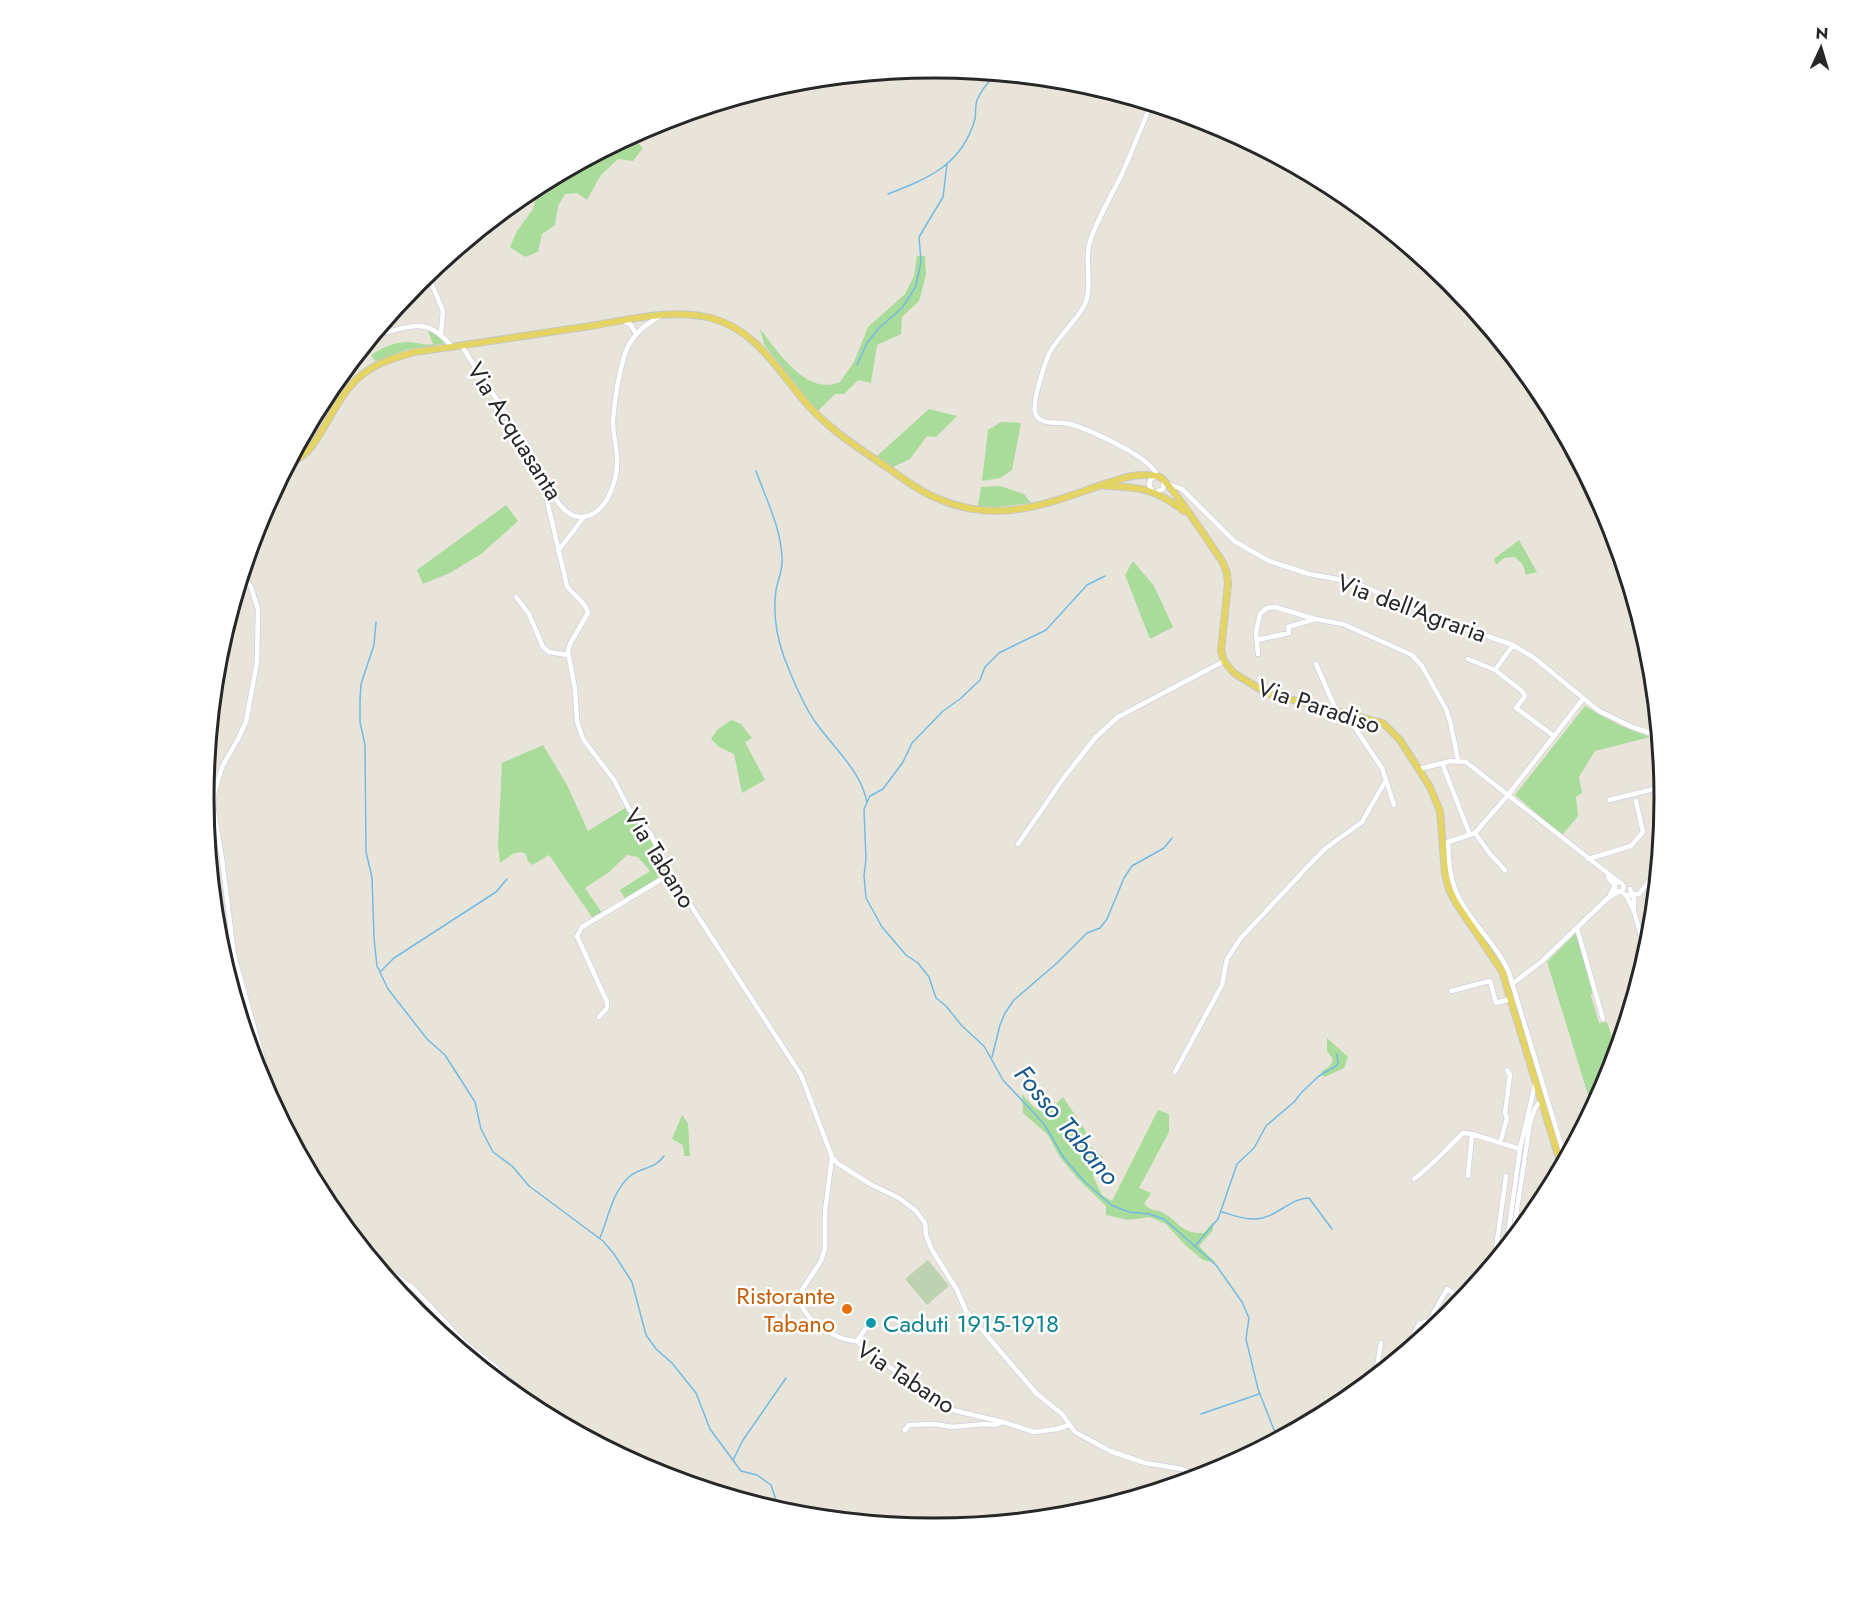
<svg xmlns="http://www.w3.org/2000/svg" width="1869" height="1597" viewBox="0 0 1869 1597" font-family="Jost,sans-serif">
<style>
.green{fill:#a9db9a}
.cemetery{fill:#bed1b2}
.lines{fill:none;stroke-linecap:round;stroke-linejoin:round}
.stream{stroke:#74bae3;stroke-width:1.5}
.minor-casing{stroke:#cfd0df;stroke-width:6}
.major-casing{stroke:#c7c7c7;stroke-width:8}
.minor{stroke:#fff;stroke-width:4.5}
.major{stroke:#e4d463;stroke-width:6}
.food-dot{fill:#e8710a;stroke:#fff;stroke-width:2}
.culture-dot{fill:#0f9aa8;stroke:#fff;stroke-width:2}
.labels{text-anchor:middle;dominant-baseline:central;stroke-width:5;stroke-linejoin:round;paint-order:stroke}
.street-label{font-size:24px;fill:#272727;stroke:#fff}
.food-label{font-size:24px;fill:#c56008;stroke:#fff;text-anchor:end}
.culture-label{font-size:24px;fill:#0d838f;stroke:#fff;text-anchor:start}
.water-label{font-size:26px;font-style:italic;fill:#18578b;stroke:#fff}
.rim{fill:none;stroke:#272727;stroke-width:3}
</style>
<rect width="100%" height="100%" fill="#e9e4d9"/>
<!-- green -->
<path class="green" d="M631 136 643 148 633 161 618 159 601 175 587 200 577 193 565 194 558 206 555 225 542 234 538 252 525 257 510 247 517 231 533 209 539 185Z
M917 256H925L926 275 919 301 902 317 901 334 877 345 871 383 858 380 844 394H835L817 412 764 344 760 329C775 348 799 385 827 385 831 385 836 383 840 382L854 362 868 327 905 294 914 276Z
M422 327 434 331 446 343 405 350 376 362 371 355C382 348 394 342 408 342 417 342 424 346 433 344L428 331Z
M929 409 957 416 936 437 927 436 910 459 893 467 877 456Z
M1001 422 1021 423 1012 470 1000 478 982 481 988 430Z
M1000 486 1024 494 1031 503 997 507 978 506 981 487Z
M506 505 518 521 481 554 450 573 423 584 417 570Z
M1519 540 1537 572 1526 575 1523 565 1515 557 1504 558 1496 565 1494 559Z
M1133 561 1154 586 1173 627 1150 639 1125 575Z
M1585 706 1619 725 1650 737 1595 751 1579 777 1582 793 1576 797 1578 816 1562 835 1515 795Z
M731 720 741 724 752 738 745 742 765 780 742 793 734 754 719 747 711 739 717 730Z
M543 745 567 785 588 831 625 808 650 836 668 871 625 899 620 890 650 871 638 857 627 855 609 872 585 888 602 913 592 917 549 855 532 865 528 861 526 854C516 848 508 858 500 863L498 845 502 763Z
M1576 933 1593 991 1591 996 1599 1023 1607 1022 1612 1037 1619 1048 1610 1079 1593 1111 1547 962Z
M1327 1038 1348 1057 1344 1068 1324 1077 1321 1072 1330 1066 1333 1059 1327 1051Z
M1022 1094 1035 1108 1046 1114 1063 1097 1085 1130 1090 1146 1103 1157 1093 1176 1102 1195 1112 1201 1158 1110 1169 1114V1132L1139 1188 1151 1193 1144 1204C1152 1212 1153 1208 1161 1212 1179 1220 1179 1234 1204 1233L1213 1222V1230L1199 1246 1216 1263 1203 1260 1185 1245 1166 1224 1150 1217 1128 1220 1106 1215V1206L1077 1178 1059 1156 1048 1135 1023 1113Z
M682 1115 688 1123 690 1156H684L683 1145 672 1139Z"/>
<!-- cemetery -->
<path class="cemetery" d="M928 1260 949 1286 927 1305 905 1279Z"/>
<g class="lines">
<!-- stream -->
<path class="stream" d="M888 194C929 178 962 165 975 119 976 113 975 106 977 100 981 91 989 81 996 74
M1415 262 1420 256
M857 365 867 343 879 328 902 308 916 286 921 261 919 237 943 197 947 164
M756 471C766 499 781 528 782 558 783 570 778 579 776 590 773 613 776 635 784 657 791 675 805 708 816 723 834 748 862 772 867 803
M1105 576 1087 585 1046 630 999 653 985 667 980 680 960 699 943 711 912 743 903 762 883 789 870 796 864 809 866 859 864 875 866 898 882 927 906 955 918 963 929 977 936 998 946 1006 962 1026 984 1046 1003 1080 1044 1124 1064 1158 1085 1182 1111 1205 1129 1212 1149 1214 1164 1219 1216 1265 1242 1302 1249 1318 1246 1339 1258 1389 1278 1440
M376 622 374 645 361 684 360 700V722L365 745 366 852 372 877 374 938 377 966 388 989 427 1039 445 1055 475 1102 481 1129 493 1152 512 1166 529 1186 603 1241 614 1254 632 1282 646 1335 656 1349 672 1363 696 1393 710 1429 741 1471 757 1475 771 1485 780 1512
M381 971 394 958 496 892 507 879
M992 1057 1000 1025 1005 1013 1014 1000 1057 963 1087 933 1100 928 1107 919 1124 878 1132 866 1164 848 1172 838
M1222 1212C1233 1215 1244 1220 1256 1219 1276 1218 1290 1198 1309 1198L1332 1229
M600 1238C608 1219 612 1193 628 1178 638 1167 655 1170 664 1156
M1195 1246 1218 1219 1237 1164 1254 1148 1266 1126 1294 1102 1301 1093 1319 1076 1336 1066 1338 1063 1337 1054
M1201 1414 1259 1394
M733 1460 743 1440 786 1378"/>
<!-- minor casing -->
<g class="minor-casing">
<path id="minor" d="M1151 104C1141 128 1132 152 1121 176 1111 196 1099 217 1091 238 1083 259 1094 286 1084 306 1075 322 1061 334 1051 350 1046 359 1030 406 1036 415 1042 426 1059 421 1070 424 1087 429 1155 458 1157 477
M427 273 443 311 441 333
M624 321 631 325 636 334
M374 335C409 329 425 313 452 347
M462 346C483 381 508 414 529 449 539 465 552 500 566 511 572 516 580 518 587 516 608 511 618 478 617 459 617 447 613 435 613 423 614 402 619 371 626 351 633 334 645 325 660 316
M546 479 543 483 567 586C573 595 586 602 588 613L570 644 568 651 575 690 577 721 583 739 614 780 629 809 650 833 673 878 801 1075 832 1157 837 1163 870 1184 899 1198 916 1211 925 1223 926 1235 932 1250 957 1290 966 1311 1036 1393 1062 1414 1075 1432 1110 1451 1145 1463 1182 1469 1201 1478
M1168 484 1182 489 1234 541 1269 561 1309 574 1353 582 1458 626 1513 645 1533 657 1599 711 1632 727 1659 736
M1152 491 1149 484 1151 479 1155 477
M1156 492 1163 489 1164 481
M558 551 584 517
M243 573 251 587 258 609 257 662 246 722 238 739 222 767 214 794V811L222 859 234 955 264 1063 280 1106 283 1123
M516 597 529 614 543 647 549 652 568 655
M1257 640 1289 633 1288 627 1315 619
M1258 654 1256 632 1260 614 1267 608 1275 607 1315 619 1343 624 1412 655 1422 666 1446 709 1450 721 1458 760
M1468 659 1495 670 1522 691 1525 696 1516 708 1554 736
M1316 664 1336 710
M1495 670 1513 645
M1345 713 1382 768 1394 805
M1442 763 1470 835
M1419 769 1451 761 1466 762 1619 882
M1609 800 1658 788 1665 794
M1475 833 1490 854 1505 870
M1018 844 1065 776 1096 737 1118 717 1224 661
M1588 859 1631 846 1643 832 1636 801
M1608 877 1615 886 1610 895
M1614.5 887a4.5 4.5 0 1 1 9 0a4.5 4.5 0 1 1-9 0Z
M1630 889 1634 899V909
M1626 895 1634 911 1647 957
M1577 928 1603 1019
M1512 984 1541 962 1608 898 1620 891 1626 895 1639 894 1658 870
M1451 991 1490 981 1496 1003 1511 999
M599 1017 607 1008V1002L577 936 582 927 672 873
M1175 1072 1222 985 1227 959 1240 939 1312 862 1326 848 1362 822 1386 780
M1500 1143 1507 1118 1505 1113 1510 1075 1507 1070
M832 1157 825 1212V1248L821 1261 800 1293C798 1318 835 1341 857 1341L864 1348 940 1404 956 1411 1003 1422 1034 1432 1057 1429 1069 1425
M1566 1161 1509 973C1496 942 1467 920 1455 889 1449 874 1449 858 1448 842L1475 833 1508 795 1583 699
M1468 1176 1472 1134
M1414 1179C1433 1165 1446 1149 1463 1133L1472 1134 1520 1149
M1512 1242 1530 1123 1535 1108 1541 1101
M1506 1249 1520 1149 1535 1084
M369 1256 413 1288 464 1342 495 1367 520 1390 531 1408
M1494 1263 1506 1176
M857 1341 868 1325
M1403 1355 1419 1324 1429 1321 1447 1289 1464 1300
M1375 1378 1381 1343
M905 1430 909 1425 935 1424 952 1427 984 1424 996 1425 1003 1422"/>
</g>
<!-- major casing -->
<g class="major-casing">
<path id="major" d="M289 464 302 456 309 450C328 426 339 392 363 374 378 362 397 357 415 352 473 344 531 335 590 326 629 320 672 308 711 318 753 329 775 365 801 397 825 427 857 447 888 468 904 479 920 492 939 499 964 510 992 513 1019 509 1057 504 1094 485 1132 476 1140 475 1152 474 1160 477 1170 482 1212 547 1222 561L1227 573 1228 584 1221 651 1224 661 1234 673 1266 693 1383 723 1400 740 1430 787 1440 811 1445 874 1449 889 1456 903 1502 971 1562 1168
M1105 486C1141 487 1155 489 1184 511"/>
</g>
<!-- minor -->
<use href="#minor" class="minor"/>
<!-- major -->
<use href="#major" class="major"/>
</g>
<!-- markers -->
<circle class="food-dot" cx="847" cy="1309" r="6"/>
<circle class="culture-dot" cx="871" cy="1323" r="6"/>
<g class="labels">
<!-- street labels -->
<g class="street-label">
<text transform="translate(515 431) rotate(58)">Via Acquasanta</text>
<text transform="translate(1412 608) rotate(20)">Via dell'Agraria</text>
<text transform="translate(1319 706) rotate(18)">Via Paradiso</text>
<text transform="translate(660 858) rotate(58)">Via Tabano</text>
<text transform="translate(906 1377) rotate(33)">Via Tabano</text>
</g>
<!-- food labels -->
<g class="food-label">
<text x="835" y="1295">Ristorante<tspan x="835" dy="28">Tabano</tspan></text>
</g>
<!-- culture labels -->
<g class="culture-label">
<text x="883" y="1323">Caduti 1915-1918</text>
</g>
<!-- water labels -->
<g class="water-label">
<text transform="translate(1067 1125) rotate(50)">Fosso Tabano</text>
</g>
</g>
<!-- crop -->
<path d="M0 0H1869V1597H0ZM214 798a720 720 0 1 1 1440 0a720 720 0 1 1-1440 0Z" fill="#fff" fill-rule="evenodd"/>
<path class="rim" d="M214 798a720 720 0 1 1 1440 0a720 720 0 1 1-1440 0Z"/>
<!-- north arrow -->
<g transform="translate(1821 48) rotate(4)" stroke="#ffffff" stroke-width="4.5" paint-order="stroke">
<path d="M0-4.5L10 22L0 15L-10 22Z" fill="#272727"/>
<text y="-9" font-size="16" font-weight="bold" text-anchor="middle" fill="#272727">N</text>
</g>
</svg>
